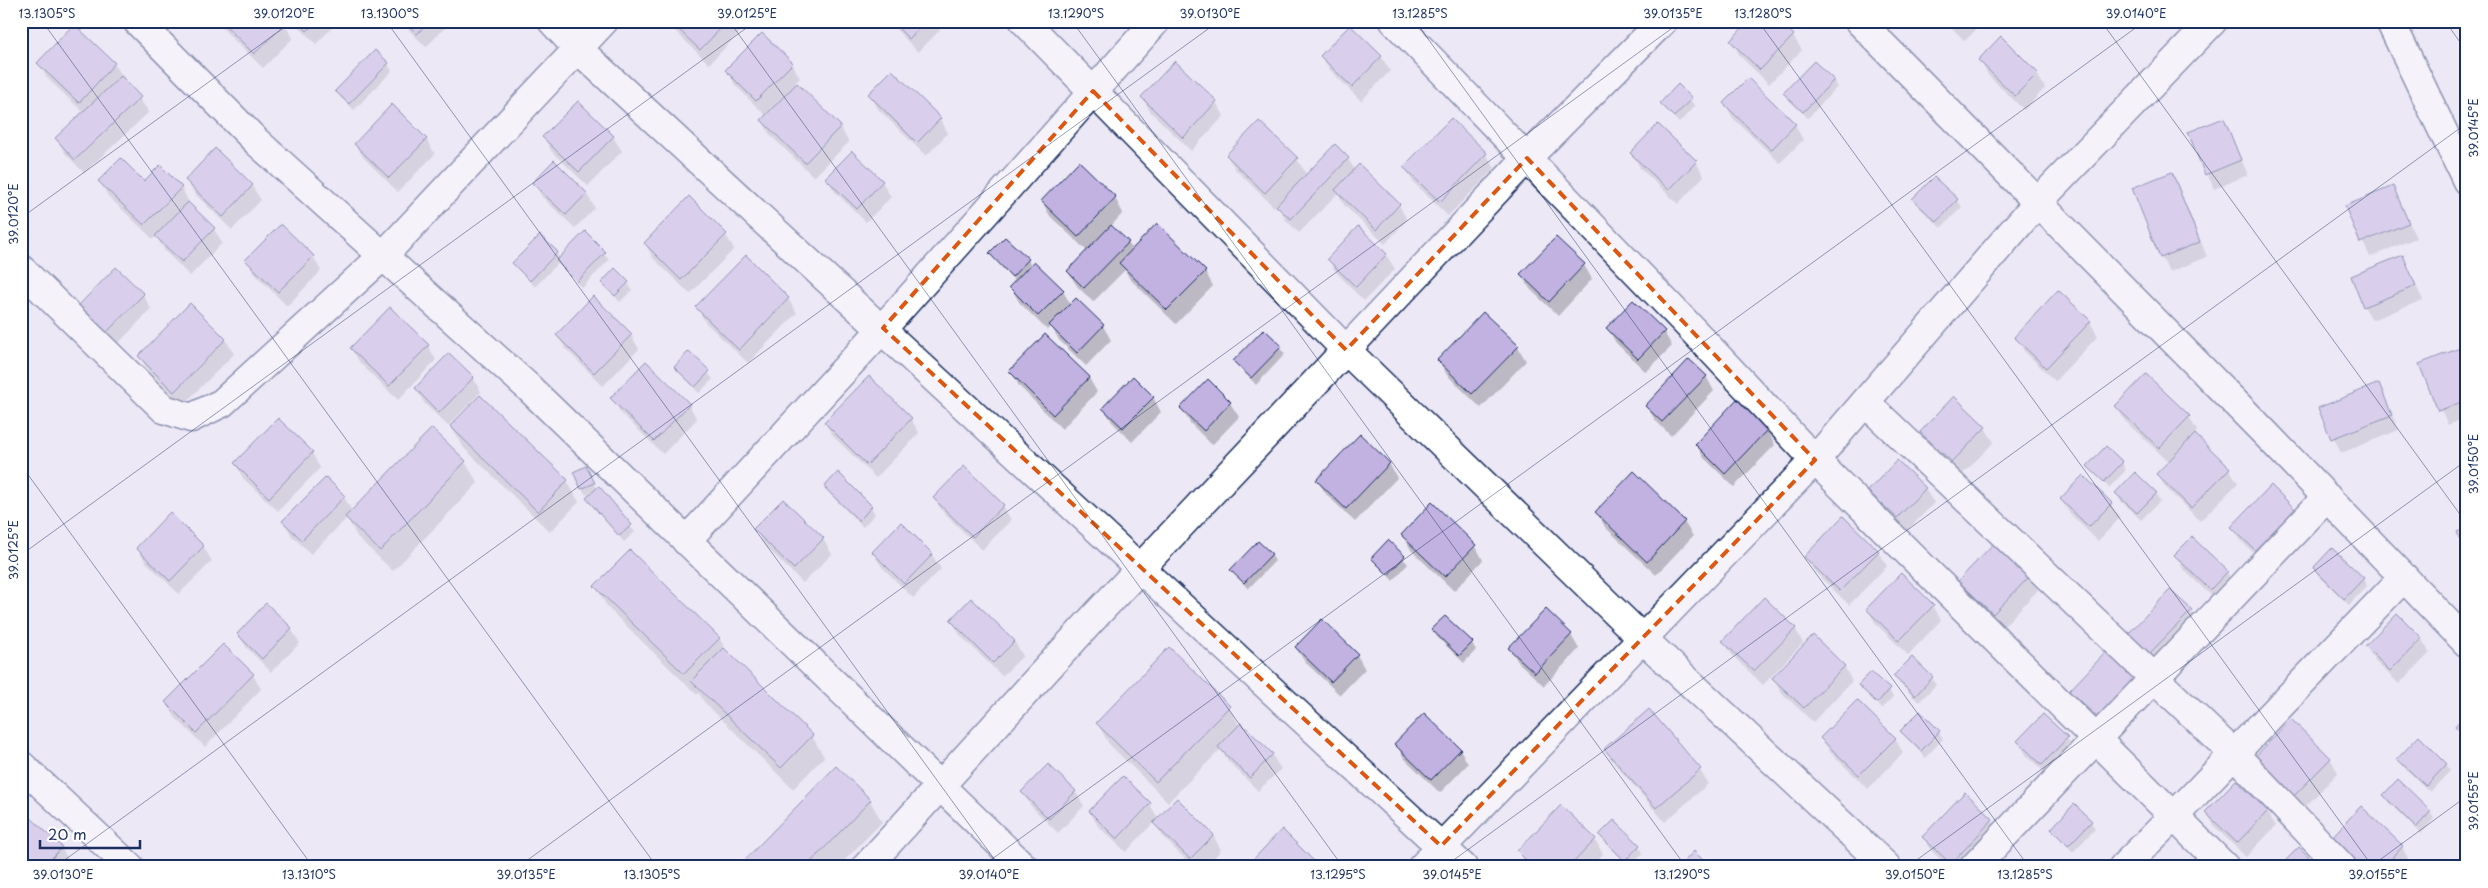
<svg xmlns="http://www.w3.org/2000/svg" width="2488" height="888" viewBox="0 0 2488 888" font-family="'Playpen Sans',sans-serif">
<style>
.shadow{fill:#0003}
.building{fill:#c1b2e2;stroke:#1b2f5e}
.lines{fill:none;stroke-linecap:round;stroke-linejoin:round}
.minor-casing{stroke:#1b2f5e;stroke-width:31}
.minor{stroke:#fff;stroke-width:28}
.marked{fill:none;stroke:#de5710;stroke-width:4;stroke-dasharray:10 6;stroke-linejoin:round}
.ticks{fill:none;stroke:#1b2f5e;stroke-width:1;stroke-opacity:0.45}
.neatline{fill:none;stroke:#1b2f5e;stroke-width:2}
.ticks-label{font-size:12px;text-anchor:middle;fill:#1b2f5e}
</style>
<rect width="100%" height="100%" fill="#ece8f6"/>
<filter id="ink" filterUnits="userSpaceOnUse"><feTurbulence type="fractalNoise" baseFrequency=".02" numOctaves="2"/><feDisplacementMap in="SourceGraphic" scale="10" xChannelSelector="R" yChannelSelector="G"/><feConvolveMatrix kernelMatrix="1 2 1 2 8 2 1 2 1" color-interpolation-filters="sRGB"/></filter>
<g filter="url(#ink)">
<!-- shadow -->
<path class="shadow" d="M220 21H282L293 38 263 68 225 31Z
M293 21H339L316 44Z
M400 21H452L426 47Z
M668 21H750V22L709 64 672 28Z
M888 21H935L940 30 918 52Z
M1945 21H1984L1965 41Z
M74 26 114 64 149 112 84 173 65 153 57 139 84 113 47 78 39 64Z
M1793 36 1802 50 1769 84 1740 56 1732 41Z
M1322 56H1381L1390 71 1361 101 1330 70Z
M1980 60 2037 74 2045 88 2024 110 1988 75Z
M792 63 800 78 795 83 840 127 849 142 814 177 770 135 762 120 766 116 735 85 727 70Z
M388 64 392 71 354 110 341 98 337 91Z
M1748 80 1795 125 1803 140 1780 163 1733 118 1725 104Z
M1833 80 1837 87 1808 118 1789 100 1785 93Z
M1678 86 1695 106 1679 123 1661 103Z
M870 94 940 119 948 133 926 156 878 109Z
M1142 97 1216 102 1224 116 1191 151 1150 111Z
M578 102 613 137 622 151 588 186 552 152 544 137Z
M1451 119 1486 154 1495 168 1448 216 1413 182 1405 167Z
M2224 120 2248 175 2214 189 2189 133Z
M1260 122 1297 159 1307 175 1335 146 1348 159 1355 170 1399 205 1407 220 1385 244 1344 205 1338 193 1299 233 1286 220 1277 204 1274 207 1236 170 1227 156Z
M426 139 435 154 398 192 364 158 355 144Z
M215 150 252 186 261 200 232 230 195 194 186 180Z
M852 152 882 182 891 197 866 222 835 192 827 178Z
M1632 153 1696 162 1704 176 1678 204 1640 168Z
M1079 163 1115 198 1123 213 1111 226 1128 243 1133 251 1205 271 1213 286 1176 324 1129 278 1125 270 1093 302 1077 286 1068 272 1088 252 1050 216 1042 201Z
M2171 174 2179 188 2207 257 2170 272 2161 257 2134 189Z
M1934 178 1957 200 1962 207 1941 228 1918 206 1914 200Z
M100 182 181 187 189 202 188 203 214 229 222 243 190 276 165 251 156 236 153 239 108 196Z
M534 183 586 193 595 208 575 228 542 197Z
M2393 187 2416 238 2370 257 2346 206Z
M585 233 609 260 582 288 558 263 535 287 513 263 540 236 560 258Z
M726 235 734 249 690 294 653 258 645 243Z
M990 254 1028 260 1031 266 1063 291 1071 305 1103 326 1111 340 1086 366 1059 340 1051 326 1047 330 1019 302 1011 287 1016 282Z
M1386 255 1395 269 1364 301 1337 273 1328 259Z
M313 256 321 271 287 306 255 274 247 260Z
M746 257 788 299 797 313 748 363 705 322 697 307Z
M2402 257 2423 300 2372 320 2364 306Z
M1584 265 1592 279 1558 316 1530 289 1522 275Z
M603 283H628L632 290 620 302Z
M143 295 151 309 115 347 87 321Z
M2090 322 2098 336 2055 381 2024 351 2016 337Z
M1608 329 1664 332 1672 346 1646 372 1616 343Z
M1264 331 1285 354 1256 385 1235 361Z
M557 335H631L639 349 603 386 566 349Z
M225 339 234 354 183 405 148 371 140 356Z
M428 346 436 360 398 400 360 363 351 348Z
M1518 347 1526 361 1481 408 1447 375 1439 361Z
M689 352 713 379 699 393 675 367Z
M2467 352V417L2448 425 2421 365Z
M1011 371 1089 378 1097 392 1062 429 1019 386Z
M1706 376 1714 391 1671 436 1655 420 1647 406Z
M473 378 481 392 448 426 424 403 416 388Z
M1208 381 1230 403 1239 417 1212 445 1190 423 1181 408Z
M2378 385 2399 430 2341 453 2320 408Z
M480 397 567 481 579 502 550 532 464 448 451 427Z
M1153 397 1161 412 1132 442 1112 422 1104 408Z
M612 398 689 405 697 419 663 454 620 412Z
M1737 401 1767 430 1775 445 1734 487 1704 458 1696 444Z
M2116 406 2189 417 2197 431 2194 435 2229 468 2238 483 2200 521 2166 488 2157 474 2169 462 2125 421Z
M911 419 919 433 876 478 834 437 825 423Z
M278 420 312 453 320 468 278 511 243 478 235 463Z
M1985 428 1994 442 1961 476 1930 446 1922 432Z
M432 429 465 462 478 483 393 571 358 538 347 518 311 554 292 536 284 522 326 479 344 497 352 511Z
M1389 463 1397 478 1355 522 1326 494 1317 480Z
M2122 463 2126 470 2109 488 2089 466Z
M1634 473 1684 522 1693 536 1656 575 1605 527 1597 512Z
M590 474 597 489 635 532 624 542 592 505 588 498 594 491 586 495 582 488Z
M838 474 871 507 875 514 863 527 830 494 826 487Z
M1925 489 1934 503 1906 532 1878 505 1870 491Z
M2116 493 2156 494 2160 501 2141 520 2120 500Z
M934 498 1003 506 1011 520 982 550 943 512Z
M2061 500 2111 504 2120 518 2098 541 2070 514Z
M783 501 823 539 832 554 803 583 763 544 755 530Z
M2294 509 2302 524 2264 563 2241 541 2233 527Z
M1843 517 1878 552 1887 566 1849 605 1814 571 1806 557Z
M901 524 932 555 941 569 913 598 882 567 873 553Z
M1403 535 1475 545 1483 560 1454 591 1411 550Z
M2192 539 2227 572 2235 587 2219 603 2184 570 2176 555Z
M1388 542 1408 564 1393 581 1373 558Z
M203 546 212 561 179 594 146 562 137 548Z
M2333 550 2363 579 2367 586 2349 605 2318 575 2314 568Z
M1271 554 1275 561 1248 589 1232 570Z
M2030 576 2038 590 2002 628 1968 596 1959 581Z
M596 587 719 638 728 654 812 736 824 757 793 789 704 702 699 693 697 695 608 608Z
M266 604 291 629 300 643 271 672 247 648 238 634Z
M1933 606 1941 620 1908 655 1876 624 1868 610Z
M2191 611 2199 625 2155 671 2135 651Z
M1445 617 1472 643 1476 650 1464 663 1437 637 1433 630Z
M951 620 1014 641 1023 656 1002 676 960 635Z
M1795 628 1803 643 1763 685 1732 655 1724 641Z
M1571 635 1579 649 1544 686 1518 662 1510 648Z
M2421 638 2430 653 2399 684 2375 661 2366 646Z
M1296 648 1357 655 1365 669 1340 695 1305 662Z
M1912 659 1932 678 1936 685 1919 702 1899 683 1895 676Z
M1844 666 1852 681 1813 722 1782 693 1774 679Z
M253 675 261 689 205 747 175 717 167 703Z
M2134 680 2107 732 2079 706 2071 691Z
M1860 685 1889 690 1893 697 1881 709Z
M1229 707 1240 726 1272 755 1281 769 1258 791 1228 761 1221 749 1168 802 1109 744 1097 723Z
M2467 715V742L2456 726Z
M2043 716 2067 738 2075 753 2051 778 2027 756 2018 741Z
M1901 731 1939 732 1943 739 1925 758Z
M1822 738H1895L1903 753 1868 789 1830 752Z
M1396 744 1460 749 1468 764 1440 793 1404 758Z
M1605 749 1700 770 1708 784 1665 822 1614 763Z
M2330 758 2338 773 2300 812 2261 776Z
M2399 759 2446 764 2450 771 2430 792 2403 766Z
M2398 781 2430 812 2434 819 2421 834 2388 802 2384 795Z
M2236 782 2267 812 2276 826 2246 857 2215 827 2207 813Z
M1075 791 1084 806 1058 833 1031 806 1022 792Z
M1965 794 1992 820 2001 834 1970 867H1948L1932 851 1924 837Z
M870 801 882 822 838 867H739Z
M1150 804 1158 819 1213 835 1221 850 1205 867H1193L1163 837 1154 822 1126 852 1098 826 1090 812Z
M2361 807 2402 847 2410 862 2406 867H2351Z
M30 819 61 848 70 862 66 867H30L21 858V828Z
M1614 822 1639 846 1643 853 1635 861 1641 867H1630L1605 842 1601 835Z
M2091 822 2095 829 2073 852 2052 829Z
M1595 840 1603 854 1591 867H1528L1519 851Z"/>
<!-- building -->
<path class="building" d="M221 21H284L286 23 254 54Z
M298 21H317L307 31Z
M404 21H429L417 34Z
M670 21H728L700 50Z
M891 21H926L909 39Z
M1749 21H1780L1794 35 1760 70 1730 41Z
M74 24 115 63 79 103 37 63Z
M1350 25 1382 56 1352 87 1320 56Z
M762 33 793 63 756 101 725 70Z
M2001 36 2038 73 2015 96 1978 60Z
M375 50 389 63 349 104 335 91Z
M1175 61 1217 101 1183 138 1141 97Z
M1814 61 1834 80 1803 112 1783 93Z
M892 70 941 118 917 143 868 94Z
M121 76 141 97 75 160 55 138Z
M1748 78 1796 124 1771 150 1723 103Z
M797 83 841 126 805 163 761 120Z
M1678 84 1692 98 1674 117 1660 103Z
M578 101 614 136 579 172 542 137Z
M392 104 427 139 389 178 354 144Z
M1451 118 1487 153 1440 202 1403 167Z
M2224 118 2241 160 2205 175 2188 132Z
M1259 121 1298 158 1265 193 1226 155Z
M1658 124 1697 161 1669 190 1630 153Z
M1335 144 1349 158 1291 219 1276 206Z
M215 148 253 185 223 217 185 180Z
M852 151 883 181 857 209 825 178Z
M121 158 144 181 160 165 182 187 144 225 98 181Z
M554 160 587 193 566 215 532 183Z
M1079 161 1116 197 1078 237 1041 201Z
M1359 164 1400 204 1376 230 1335 190Z
M2172 172 2200 242 2160 258 2132 188Z
M1934 177 1958 199 1937 222 1912 199Z
M2393 186 2409 223 2360 243 2345 206Z
M689 196 727 234 681 280 644 243Z
M188 202 215 228 182 262 155 236Z
M1157 223 1206 271 1167 310 1119 263Z
M281 224 314 256 278 292 245 260Z
M1111 225 1129 242 1084 288 1067 271Z
M1358 226 1387 254 1356 287 1327 259Z
M585 231 606 252 577 282 556 261Z
M540 235 558 252 530 281 512 263Z
M1005 237 1029 259 1012 277 989 253Z
M1556 237 1585 264 1549 302 1520 274Z
M746 255 789 298 739 350 695 307Z
M2403 255 2416 286 2363 307 2351 276Z
M1034 261 1064 290 1038 316 1009 287Z
M116 267 144 294 106 333 78 306Z
M615 268 629 282 615 296 601 283Z
M2058 290 2091 321 2046 368 2014 337Z
M593 296 632 334 594 373 556 335Z
M1076 298 1104 325 1077 353 1049 325Z
M1633 300 1665 331 1638 359 1606 328Z
M190 303 226 339 174 392 138 356Z
M390 307 429 345 389 386 350 348Z
M1483 312 1519 346 1472 394 1437 360Z
M1264 329 1282 346 1251 378 1233 361Z
M1045 334 1090 377 1053 415 1009 371Z
M2465 346 2467 351V400L2438 411 2419 364Z
M689 351 710 371 695 387 674 367Z
M449 353 474 377 439 413 415 388Z
M1689 359 1707 376 1662 422 1645 406Z
M646 361 690 404 654 441 610 398Z
M2146 374 2190 416 2159 448 2115 406Z
M869 376 912 418 867 465 824 422Z
M1133 376 1154 397 1123 428 1102 408Z
M1208 379 1231 402 1204 431 1180 408Z
M2379 383 2392 415 2331 439 2318 408Z
M480 395 568 480 538 512 450 426Z
M1954 396 1986 427 1952 462 1920 432Z
M1737 399 1768 429 1725 474 1695 444Z
M278 418 313 452 269 498 234 463Z
M432 428 466 461 380 551 345 517Z
M1360 434 1390 463 1346 509 1316 480Z
M2195 434 2230 468 2191 508 2156 474Z
M2106 446 2123 462 2104 482 2087 466Z
M1897 460 1926 488 1897 518 1868 491Z
M586 466 595 483 581 489 573 472Z
M964 466 1004 505 973 537 933 498Z
M1634 471 1685 521 1647 562 1595 512Z
M838 472 872 506 859 521 824 487Z
M2135 472 2157 493 2137 513 2115 493Z
M2083 475 2112 503 2089 527 2060 499Z
M326 477 345 496 302 540 282 521Z
M2271 485 2295 509 2255 550 2231 527Z
M599 486 632 525 619 536 586 498Z
M783 499 824 538 794 569 753 529Z
M1432 502 1476 545 1445 577 1401 535Z
M170 512 204 546 170 581 136 548Z
M1843 516 1879 551 1840 591 1804 557Z
M901 522 933 554 904 584 872 552Z
M2467 528V556L2457 532Z
M2192 537 2228 571 2210 590 2174 555Z
M1388 540 1405 556 1388 575 1371 558Z
M1258 541 1272 554 1244 583 1230 570Z
M1996 541 2031 575 1993 614 1958 581Z
M2332 548 2364 578 2344 599 2313 568Z
M630 550 720 638 684 674 594 586Z
M1901 573 1934 605 1899 641 1866 609Z
M2170 590 2192 610 2146 657 2125 637Z
M1764 597 1796 628 1754 671 1722 641Z
M971 598 1015 641 993 663 950 620Z
M266 603 292 628 262 659 237 634Z
M1546 609 1572 634 1535 673 1508 648Z
M2397 613 2422 638 2390 671 2365 646Z
M1445 616 1473 642 1459 656 1431 629Z
M1322 619 1358 654 1331 682 1295 647Z
M1813 635 1845 666 1804 708 1772 678Z
M223 644 254 674 196 733 165 702Z
M1169 647 1230 706 1156 782 1096 723Z
M724 648 813 735 781 768 691 681Z
M2106 652 2135 679 2098 718 2069 691Z
M1912 657 1933 677 1915 696 1893 676Z
M1871 672 1890 689 1877 703 1858 685Z
M1857 700 1896 738 1859 775 1820 738Z
M1649 709 1701 769 1656 808 1604 749Z
M1920 711 1940 731 1921 751 1900 731Z
M1424 713 1461 749 1431 780 1394 744Z
M2467 713V737L2455 726Z
M2043 714 2068 737 2042 765 2017 741Z
M2291 719 2331 758 2291 799 2251 761Z
M1241 723 1273 754 1250 778 1218 747Z
M2419 736 2447 764 2426 786 2397 759Z
M1048 764 1076 791 1049 819 1021 792Z
M836 766 871 800 806 867H738Z
M1123 776 1151 803 1117 839 1089 811Z
M2398 779 2431 811 2416 828 2383 795Z
M2236 780 2268 811 2237 843 2205 812Z
M1965 792 1993 819 1951 864 1922 837Z
M1177 798 1214 835 1190 859 1153 823Z
M2074 804 2092 821 2068 846 2051 829Z
M1561 805 1596 839 1569 867H1533L1517 851Z
M2361 806 2403 846 2384 867H2357L2329 840Z
M30 817 62 847 44 867H35L21 853V826Z
M1614 820 1640 845 1625 861 1599 835Z
M1282 829 1320 867H1252L1249 864Z
M2299 847 2319 867H2279Z
M1694 851 1710 867H1679Z"/>
<g class="lines">
<!-- minor casing -->
<g class="minor-casing">
<path id="minor" d="M137 21 257 142 528 387 1024 867
M552 21 578 49 1463 867
M1024 21 1346 350 1642 638 1887 867
M1394 21 1687 324 1815 460 2225 867
M1859 21 2265 433 2467 643
M2390 21 2467 181
M21 269 164 409 191 418 222 403 383 256 604 21
M1865 402 2234 754 2342 867
M686 541 883 328 1156 21
M21 765 130 867
M866 867 1097 614 1527 158 1663 21
M1422 867 1815 460 2038 202 2213 21
M1974 867 2327 497
M2123 867 2175 815 2404 577"/>
</g>
<!-- minor -->
<use href="#minor" class="minor"/>
</g>
</g>
<!-- marked area -->
<path d="M0 0H2488V888H0ZM1093 91 1346 350 1527 158 1815 460 1441 846 883 328Z" fill="#ece8f6" fill-opacity=".55" fill-rule="evenodd"/>
<path class="marked" d="M1093 91 1346 350 1527 158 1815 460 1441 846 883 328Z"/>
<!-- ticks -->
<path class="ticks" d="M42 21 657 867M386 21 1000 867M729 21 1343 867M1072 21 1686 867M1415 21 2029 867M1758 21 2373 867M2101 21 2467 524M2445 21 2467 52M21 218 293 21M21 465 313 867M21 555 756 21M55 867 1219 21M518 867 1682 21M981 867 2145 21M1444 867 2467 123M1907 867 2467 460M2370 867 2467 796"/>
<!-- margin -->
<rect width="2488" height="888" fill="none" stroke="#fff" stroke-width="55"/>
<!-- scale -->
<path d="M40 840v8h100v-8" fill="none" stroke="#1b2f5e" stroke-width="2.5"/>
<text x="48" y="840" font-size="15" fill="#1b2f5e" stroke="#ffffff" stroke-width="4" paint-order="stroke">20 m</text>
<rect x="28" y="28" width="2432" height="832" class="neatline"/>
<g class="ticks-label">
<text x="47" y="18">13.1305°S</text>
<text x="284" y="18">39.0120°E</text>
<text x="390" y="18">13.1300°S</text>
<text x="747" y="18">39.0125°E</text>
<text x="1076" y="18">13.1290°S</text>
<text x="1210" y="18">39.0130°E</text>
<text x="1420" y="18">13.1285°S</text>
<text x="1673" y="18">39.0135°E</text>
<text x="1763" y="18">13.1280°S</text>
<text x="2136" y="18">39.0140°E</text>
<text transform="translate(2474 128) rotate(-90)" y="4">39.0145°E</text>
<text transform="translate(14 214) rotate(-90)" y="4">39.0120°E</text>
<text transform="translate(2474 464) rotate(-90)" y="4">39.0150°E</text>
<text transform="translate(14 550) rotate(-90)" y="4">39.0125°E</text>
<text transform="translate(2474 801) rotate(-90)" y="4">39.0155°E</text>
<text x="63" y="879">39.0130°E</text>
<text x="309" y="879">13.1310°S</text>
<text x="526" y="879">39.0135°E</text>
<text x="652" y="879">13.1305°S</text>
<text x="989" y="879">39.0140°E</text>
<text x="1338" y="879">13.1295°S</text>
<text x="1452" y="879">39.0145°E</text>
<text x="1682" y="879">13.1290°S</text>
<text x="1915" y="879">39.0150°E</text>
<text x="2025" y="879">13.1285°S</text>
<text x="2378" y="879">39.0155°E</text>
</g>
</svg>
